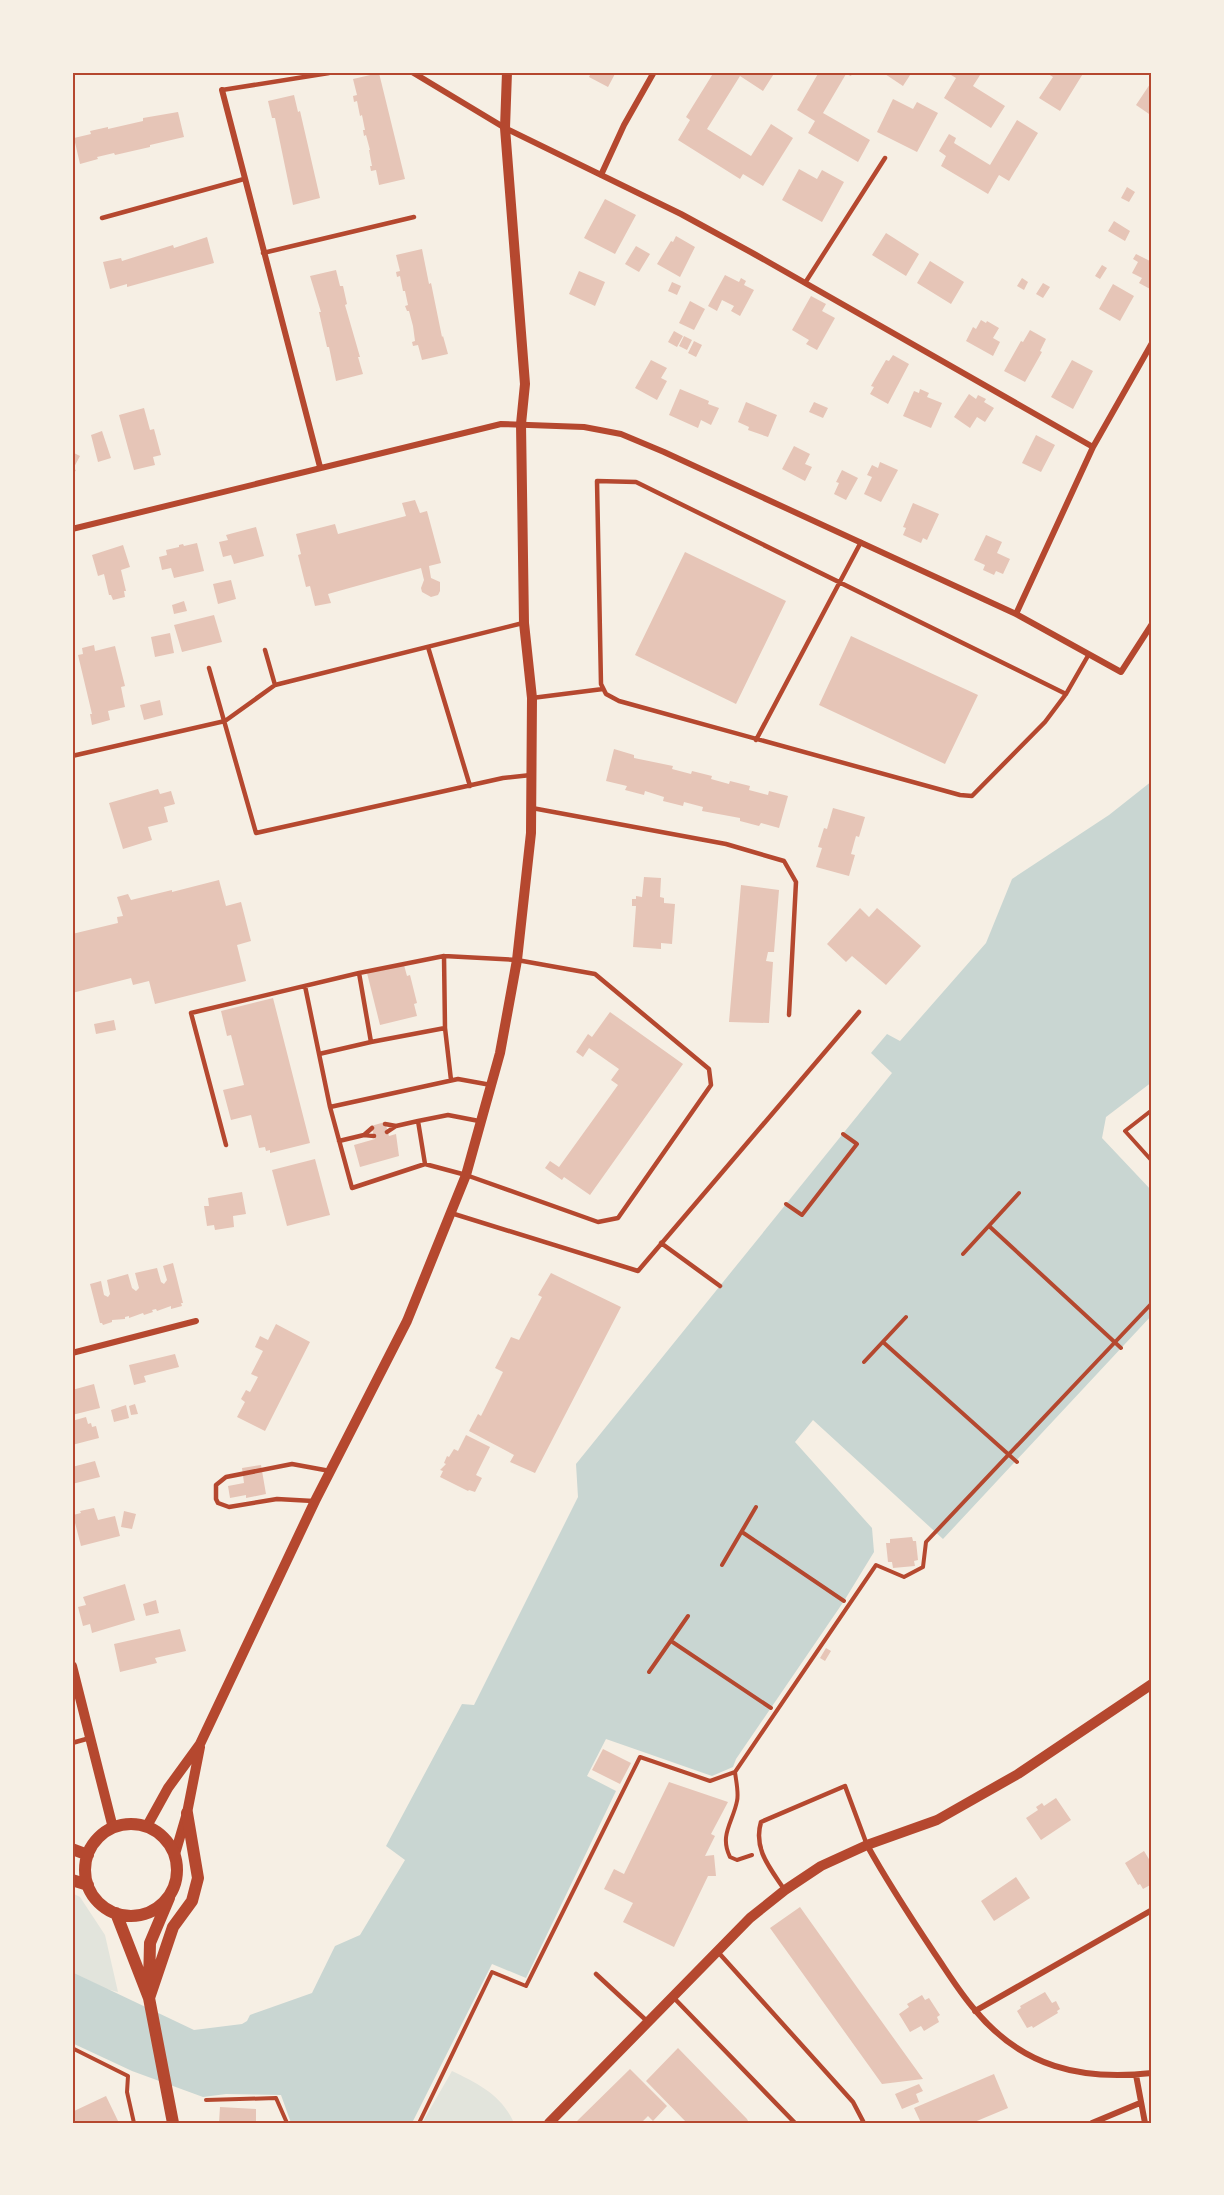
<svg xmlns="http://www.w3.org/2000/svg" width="1224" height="2195" viewBox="0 0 1224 2195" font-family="'Varela Round',sans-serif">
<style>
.green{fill:#e2e4dc}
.water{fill:#c9d6d2}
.building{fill:#e6c5b7}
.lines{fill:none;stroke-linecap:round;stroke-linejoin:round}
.path{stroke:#b5482f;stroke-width:4}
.service{stroke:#b5482f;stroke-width:4.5}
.minor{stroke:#b5482f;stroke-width:6}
.tertiary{stroke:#b5482f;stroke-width:10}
.secondary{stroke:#b5482f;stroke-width:12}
.neatline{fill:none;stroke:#b5482f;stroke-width:2}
</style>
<rect width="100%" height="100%" fill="#f6efe4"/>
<!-- green -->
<path class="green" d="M72 1893 80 1897 105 1935 118 1992 106 1989 72 1972Z
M452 2071C477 2083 502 2095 514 2123H422Z"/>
<!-- water -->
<path class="water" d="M1152 781V1082L1106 1117 1102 1138 1152 1191V1315L943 1539 813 1420 795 1442 872 1528 874 1552 844 1601 736 1759 733 1767 712 1776 606 1739 587 1776 616 1791 526 1978 492 1964 412 2123H291L281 2095 226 2094 203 2097 132 2071 72 2043V1972L194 2030 242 2024 247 2021 250 2015 312 1993 335 1946 360 1935 405 1860 386 1846 462 1704 474 1705 578 1497 576 1464 892 1073 871 1053 887 1034 900 1041 986 943 1012 879 1109 815Z"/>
<!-- building -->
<path class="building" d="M585 72H616L608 87 589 77 590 75Z
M714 72H775L763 91 740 76 707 129 751 156 771 124 793 138 763 186 743 174 740 179 678 140 690 120 686 117Z
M819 72H853L851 76 846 74 823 113 870 140 858 162 808 133 815 121 797 110Z
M882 72H912L903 86Z
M953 72H982L973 86 1005 106 991 128 944 98 956 78 951 75Z
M1045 72H1084L1060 111 1039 98 1053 77Z
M379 73 405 179 379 185 376 170 371 171 370 166H372L369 150H370L366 135 364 136 363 130H365L362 115 360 116 357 101 354 102 353 96 357 95 353 79Z
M1152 81V116L1136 105Z
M294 95 298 112 300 111 320 198 293 205 275 118H272L268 101Z
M893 99 913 109 917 102 938 113 917 152 877 132Z
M178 112 184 137 150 145V147L115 155 114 153 97 157 98 159 80 164 74 138 91 134 90 131 108 127V129L143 121V118Z
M1017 120 1038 133 1009 181 999 175 988 194 941 166 946 156 939 151 949 134 956 138 954 143 990 165Z
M799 169 817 179 822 170 844 182 822 222 782 200Z
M1127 187 1135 192 1129 202 1121 198Z
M605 199 636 215 615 254 584 238Z
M1114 221 1130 231 1125 241 1108 231Z
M886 233 919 254 906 276 872 255Z
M676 236 695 247 680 277 657 264 671 241 673 242Z
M207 237 214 263 127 287V284L110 289 103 262 121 258 122 261 173 245 174 248Z
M636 246 650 254 639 272 625 264Z
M422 249 429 284 431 283 442 337 443 336 448 354 422 360 418 345 413 346 412 342 415 341 413 326 409 311H407L405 306 408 305 405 291H403L400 276 397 277 396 272 400 271 396 255Z
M1136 254 1150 261 1152 257V290L1139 283 1142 278 1132 273 1138 262 1133 259Z
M930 261 964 282 951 304 917 283Z
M1102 265 1107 268 1100 279 1095 276Z
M336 270 340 286H343L347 304 345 305 360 357H358L363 374 336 381 329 347H327L319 312H321L310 276Z
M579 271 605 282 595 306 569 294Z
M725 275 739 282 741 278 746 281 744 285 754 290 740 316 731 311 734 306 722 300 717 311 708 306Z
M1022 278 1028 282 1024 290 1017 286Z
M672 282 681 286 677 295 668 291Z
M1043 283 1050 287 1043 298 1036 294Z
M1113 284 1134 296 1120 321 1099 309Z
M811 296 826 304 822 311 835 318 817 350 806 344 809 340 792 330Z
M690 301 705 309 694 330 679 323Z
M981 320 986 323 987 321 999 328 993 338 1000 342 993 356 966 341 973 327 976 329Z
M1030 330 1046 339 1040 351 1042 352 1025 382 1004 371 1021 341 1023 342Z
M674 331 683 336 677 347 668 342Z
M684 336 692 340 687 350 679 346Z
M694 341 702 345 696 357 688 353Z
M893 355 909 364 888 404 870 394 874 387 871 386 886 360 889 361Z
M651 360 667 368 661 378 667 381 657 400 635 388Z
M1072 360 1093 371 1073 409 1051 397Z
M680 389 709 401 708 404 719 408 711 425 701 420 698 428 669 415Z
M920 389 929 393 927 397 942 403 931 428 903 416 914 391 919 393Z
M969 394 976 399 978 395 986 399 984 402 994 408 985 422 977 417 970 428 954 417Z
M746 402 777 415 768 437 748 430 749 427 738 422Z
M814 402 828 408 823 418 809 412Z
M144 408 150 430 154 429 161 455 153 457 155 465 134 470 119 415Z
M102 431 111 458 98 462 91 435Z
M1036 435 1055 445 1041 472 1022 463Z
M794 446 810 454 805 464 812 467 805 481 782 469Z
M72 452 80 456 73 469 76 470 72 477Z
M880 462 898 470 881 502 864 494 872 477 867 475 872 465 878 468Z
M842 470 858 478 846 500 834 494 839 483 836 482Z
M415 500 420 513 427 511 441 563 429 566 431 578 440 582V591L438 595 431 597 422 592 421 588 424 580 421 568 328 594 331 603 315 606 310 586 306 587 298 555 301 554 296 534 335 524 338 534 406 516 402 503Z
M913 503 939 514 927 540 923 538 921 543 903 535 906 528 903 527Z
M256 527 264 556 234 564 231 555 223 557 219 542 228 540 226 535Z
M986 535 1002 542 997 553 1010 559 1003 574 996 571 994 575 983 570 985 565 974 560Z
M197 543 204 571 174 578 171 568 162 570 159 557 167 555 166 550 179 547V545L183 544 184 546Z
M123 545 130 567 121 570 126 591H124L125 597 113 600 111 595H109L104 574 98 576 92 555Z
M685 552 786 601 736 704 635 655Z
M231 580 236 599 218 604 213 584Z
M184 601 187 611 174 614 172 605Z
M214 615 222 642 182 652 174 625Z
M170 633 174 653 155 657 151 637Z
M851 636 978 695 945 764 819 705Z
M94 645 95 651 115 646 125 686 121 687 125 707 108 711 110 720 92 725 90 714H92L78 655 83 654 82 648Z
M160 700 163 715 144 720 140 705Z
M614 749 634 755V758L673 766 672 769 691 774 692 771 712 776 711 779 729 784 730 781 750 786 749 790 768 795 769 791 788 796 779 828 761 823 759 826 740 821V818L702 811 703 807 684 802 683 806 663 801 664 797 645 791 644 795 625 790 627 786 606 781Z
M158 789 160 794 171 791 175 804 164 807 168 822 148 827 152 840 123 849 109 803Z
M833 808 865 817 859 837 856 836 851 854 855 855 849 876 816 867 822 848 818 847 824 828 827 829Z
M644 877 661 878 660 897 664 898V903L675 904 672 944 661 943V949L633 947 636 906H632V899H636V896L642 897Z
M219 880 226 906 241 902 251 941 237 945 246 981 155 1004 149 981 133 985 131 978 72 993V934L118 923 117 917 123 916 117 897 128 894 131 900 172 890V892Z
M741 885 779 890 774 952H768L766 961 773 962 769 1023 729 1022Z
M860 908 869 917 877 908 921 946 886 985 852 956 846 962 827 944Z
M404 965 407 976 410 975 417 1003 414 1004 417 1016 380 1025 367 973Z
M273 998 310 1143 270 1153V1150L266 1151 265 1147 259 1148 251 1115 231 1120 223 1090 244 1085 231 1035 227 1036 221 1011Z
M610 1012 683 1064 590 1195 564 1177 562 1180 545 1168 550 1161 559 1167 618 1085 611 1080 619 1069 589 1048 583 1057 576 1052 588 1034 592 1037Z
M114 1020 116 1030 96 1034 94 1024Z
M385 1122 389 1136 396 1134 399 1156 360 1167 354 1145 375 1139 371 1126Z
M315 1159 330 1215 287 1226 272 1170Z
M242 1192 246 1214 233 1216 234 1227 215 1230 214 1225 207 1226 204 1206H209L208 1198Z
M173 1263 183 1303H181L182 1306 171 1309V1306L157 1311 156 1309 152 1310 153 1312 144 1315 143 1313 129 1318V1316L125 1317V1319L112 1320V1322L103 1325 102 1323H100L90 1284 101 1281 104 1295 108 1297 110 1294 107 1280 128 1274 132 1288 136 1291 139 1288 135 1273 157 1268 161 1282 164 1284 167 1280 163 1266Z
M551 1273 621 1307 535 1473 510 1462 514 1455 469 1431 478 1414 481 1416 503 1372 495 1368 511 1337 519 1340 542 1297 538 1295Z
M276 1324 310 1342 265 1431 237 1417 245 1402 241 1399 246 1390 250 1392 258 1377 251 1374 263 1351 255 1347 260 1336 268 1340Z
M175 1354 179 1367 144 1376 146 1382 134 1385 129 1365Z
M94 1384 100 1408 72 1415V1390Z
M135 1404 138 1414 131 1415 129 1406Z
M126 1405 129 1418 114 1422 111 1410Z
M86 1417 88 1424 91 1423 92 1427 96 1426 99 1438 72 1445V1421Z
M466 1435 490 1447 476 1475 482 1478 475 1492 469 1490 468 1491 440 1477 443 1471 440 1470 446 1464 444 1463 447 1456 449 1457 454 1449 458 1451Z
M95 1461 100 1477 72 1484V1467Z
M261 1465 266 1494 246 1498V1495L230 1498 228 1486 244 1483 242 1468Z
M94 1508 98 1520 115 1516 120 1536 81 1546 73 1515 81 1513 80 1511Z
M124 1511 136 1514 132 1529 121 1527Z
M912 1537 913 1541H916L918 1560 914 1561 915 1566 893 1568 892 1562H888L886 1543H890V1539Z
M125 1584 135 1620 92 1633 90 1624 83 1626 78 1607 86 1605 83 1597Z
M156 1600 159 1613 146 1616 143 1604Z
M180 1629 186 1651 155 1658 157 1663 120 1672 114 1644Z
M826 1648 831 1651 825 1661 820 1658Z
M603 1749 631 1763 620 1784 592 1770Z
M669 1782 728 1802 711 1834 715 1836 705 1856 714 1855 716 1876H708L674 1947 623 1922 633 1903 604 1889 614 1869 624 1874Z
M1056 1798 1071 1820 1041 1840 1026 1818 1038 1810 1036 1807 1042 1803 1044 1806Z
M1144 1851 1152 1864V1884L1143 1889 1140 1884 1138 1885 1125 1863Z
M1016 1877 1030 1898 994 1921 981 1901Z
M800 1907 859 1990 923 2079 882 2084 770 1928Z
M1045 1992 1052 2003 1056 2001 1060 2009 1057 2011 1058 2013 1033 2028 1032 2026 1027 2028 1017 2011 1021 2008 1020 2006Z
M922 1995 925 2000 929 1998 940 2015 937 2017 939 2022 924 2031 921 2026 910 2032 899 2014 909 2007 907 2004Z
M678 2048 747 2119 749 2123H687L646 2081Z
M630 2069 667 2106 653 2121 648 2116 641 2123H575Z
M994 2074 1008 2108 972 2123H921L914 2108Z
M919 2084 923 2091 916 2094 919 2102 902 2109 895 2094Z
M106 2096 119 2123H72V2112Z
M220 2107 256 2109V2123H219Z"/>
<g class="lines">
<!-- path -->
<path class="path" d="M1152 1110 1125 1131 1152 1161
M786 1204 802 1215 857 1144 843 1134
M989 1226 1121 1348
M963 1254 1019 1193
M883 1342 1017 1462
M864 1362 906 1317
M742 1532 844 1601
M722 1565 756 1507
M671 1641 771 1708
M649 1672 688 1616
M735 1772C736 1781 739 1793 737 1801 733 1822 719 1835 730 1857L737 1860 752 1855
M72 2048 128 2076 127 2092 134 2123
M206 2100 276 2098 287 2123
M419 2123 492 1972 526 1986 640 1757 710 1781 735 1772 876 1565 904 1577 923 1567 926 1542 1152 1303"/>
<!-- service -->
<path class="service" d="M222 90 329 73
M102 218 244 179
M263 253 414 217
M805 283 885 158
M428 647 470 786
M265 650 275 685
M209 668 256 833 503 778 531 775
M1066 694 636 482 597 481 601 684 606 694 619 701 960 795 972 796 1045 722 1066 694 1089 654
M532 698 603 689
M756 740 861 542
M72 756 225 721 275 685 523 623
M532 808 726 844 784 861 796 882 789 1015
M359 973 444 956
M305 986 330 1107 352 1188 425 1164 466 1175 598 1222 618 1218 711 1085 709 1069 595 974 517 960 444 956 445 1028
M319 1054 371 1042
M330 1107 458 1079 491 1085
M385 1124 396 1126
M387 1132 396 1126 418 1121
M364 1135 372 1128
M339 1141 364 1135 374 1136
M226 1145 191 1013 359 973 371 1042 445 1028 451 1080
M425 1164 418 1121 448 1115 479 1121
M451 1213 638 1271 859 1012
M661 1243 720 1286
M313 1501 277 1499 229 1507 218 1503 216 1499V1485L226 1477 292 1464 330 1471
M72 1743 90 1738
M784 1889C770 1868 753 1849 761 1822L845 1786 867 1845
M718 1952 853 2102 864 2123
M596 1974 648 2022
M673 1997 795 2123"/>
<!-- minor -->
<path class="minor" d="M412 72 505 128 681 214 756 255 1093 447
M222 90 320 467
M601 175 624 125 654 72
M72 529 501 424 584 427 621 434 664 452 1016 614 1121 672 1152 624
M1016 614 1093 447 1152 343
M72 1353 196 1321
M867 1845C888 1883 911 1918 935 1954 948 1973 960 1993 975 2010 1022 2067 1081 2081 1152 2073
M975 2011 1152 1910
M1136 2075 1145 2123
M1092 2123 1140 2103"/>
<!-- tertiary -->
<path class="tertiary" d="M72 1666 113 1828
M147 1826 168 1788 200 1744 315 1501 407 1321 466 1175 500 1053 517 960 531 833 532 698 524 623 521 424 525 384 505 128 507 72
M175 1854 187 1813 200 1747
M549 2123 750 1918 785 1890 821 1866 867 1845 937 1820 1018 1774 1152 1684"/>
<!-- secondary -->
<path class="secondary" d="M85 1870a46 46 0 1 1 92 0a46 46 0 1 1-92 0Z
M72 1849 88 1855
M72 1880 88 1885
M116 1913 149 1998 173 2123
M149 1985 150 1943 169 1898
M149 1998 173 1927 192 1901 198 1878 187 1813"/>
</g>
<!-- border -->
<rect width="1224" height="2195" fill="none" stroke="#f6efe4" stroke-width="147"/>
<rect x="74" y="74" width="1076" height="2048" class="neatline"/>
</svg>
